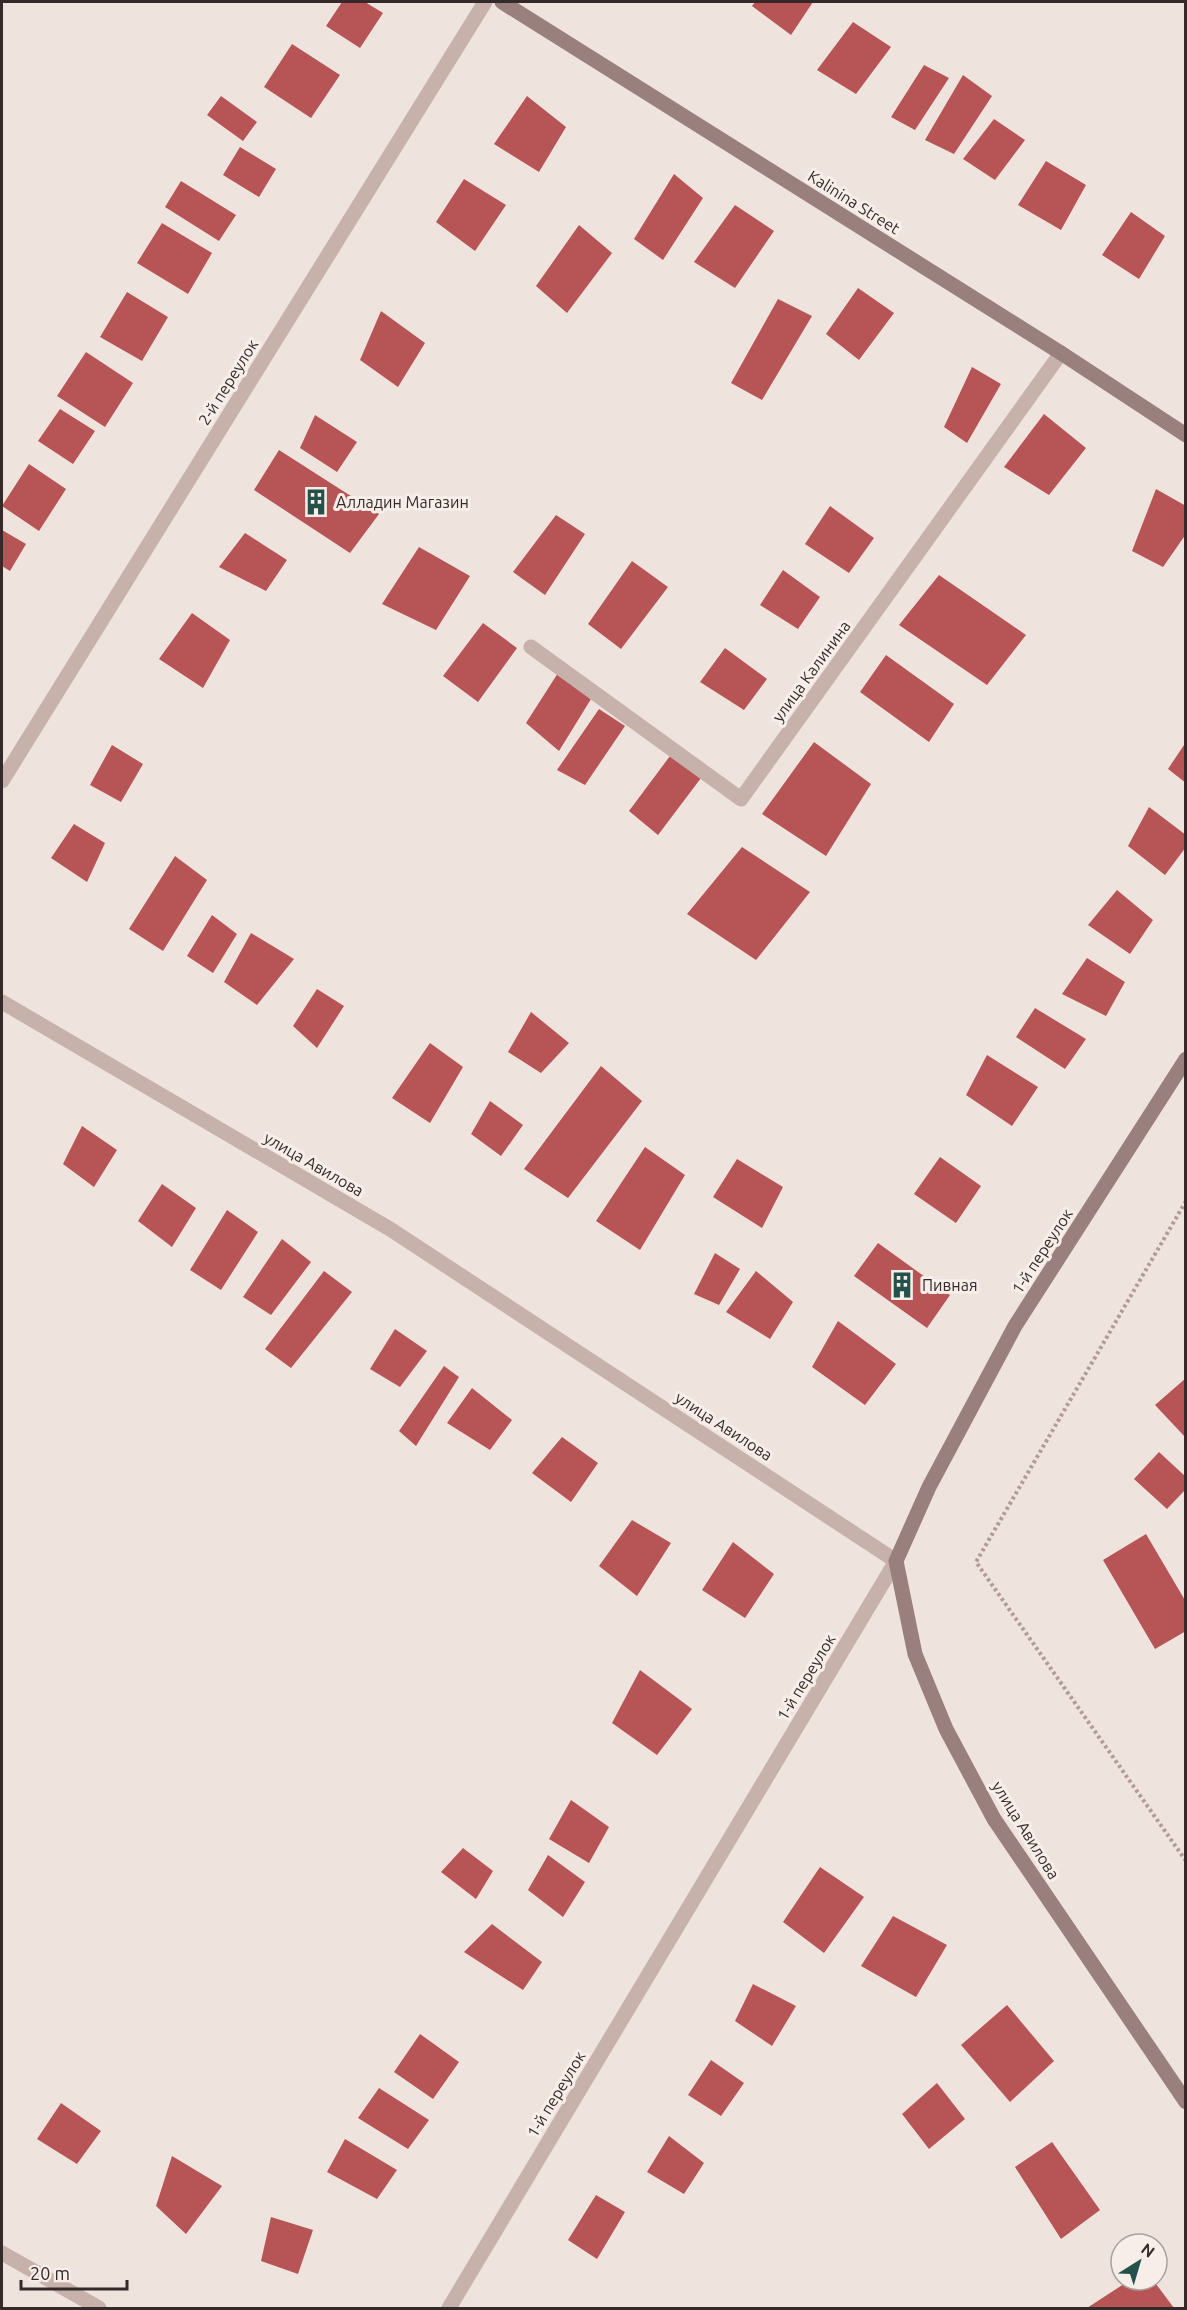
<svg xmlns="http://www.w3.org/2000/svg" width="1187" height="2310" viewBox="0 0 1187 2310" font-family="Ubuntu,sans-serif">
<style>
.building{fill:#b75455}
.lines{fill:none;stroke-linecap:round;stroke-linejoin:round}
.path{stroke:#b19b96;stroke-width:4;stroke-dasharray:3 3;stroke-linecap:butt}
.minor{stroke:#c6b1ab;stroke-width:15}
.secondary{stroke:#99807d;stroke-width:15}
.labels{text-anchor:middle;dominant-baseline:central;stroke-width:6;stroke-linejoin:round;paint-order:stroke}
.street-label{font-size:16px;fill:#352a29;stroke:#f7eeea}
.poi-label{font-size:16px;fill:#352a29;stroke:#f7eeea;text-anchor:start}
</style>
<rect width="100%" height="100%" fill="#efe3de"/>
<!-- building -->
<path class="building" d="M342 2H365L383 13 360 48 326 26Z
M755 2H813L791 35 752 6Z
M853 22 891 47 856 94 817 70Z
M292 44 340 75 311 118 264 87Z
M924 65 949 78 915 130 891 117Z
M963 75 992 96 954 154 925 140Z
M221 96 257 122 243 141 207 115Z
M527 96 566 127 539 172 494 144Z
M994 119 1025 140 995 180 963 159Z
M240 147 276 169 259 197 223 175Z
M1046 161 1086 185 1061 230 1018 205Z
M674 174 703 198 663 260 634 239Z
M464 179 506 205 475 251 436 222Z
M181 181 236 215 219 241 165 207Z
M735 205 774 231 735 288 694 262Z
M1131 212 1165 236 1139 279 1102 255Z
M162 223 212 253 188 294 137 263Z
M579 225 612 253 567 313 536 286Z
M858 288 894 313 859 360 826 334Z
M127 292 168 317 142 361 100 337Z
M778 299 812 316 762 400 731 383Z
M381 311 425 343 398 387 360 360Z
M86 352 133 383 105 427 57 396Z
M972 367 1001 384 967 443 944 427Z
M60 409 95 431 73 464 38 441Z
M1044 414 1086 448 1049 495 1004 467Z
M315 415 357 442 337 472 300 448Z
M279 450 379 514 350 553 254 490Z
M29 464 66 489 39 531 2 506Z
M1156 489 1186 506V534L1163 567 1132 551Z
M830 506 874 538 849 573 805 544Z
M556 515 585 534 545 595 513 572Z
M2 530 26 544 10 571 2 566Z
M245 533 287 560 266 591 219 567Z
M419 547 470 576 436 630 382 604Z
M632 561 668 587 621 649 588 624Z
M783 570 820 597 798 629 760 605Z
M939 575 1026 635 987 685 899 625Z
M192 613 230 640 203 688 159 659Z
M483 623 517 648 478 702 443 676Z
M725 648 767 679 744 710 700 682Z
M886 655 954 704 929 742 860 692Z
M558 673 591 699 559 751 526 723Z
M599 709 625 726 585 785 557 770Z
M814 742 871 784 826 856 762 814Z
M1186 742V783L1168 769Z
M112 745 143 764 121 802 90 785Z
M670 756 701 778 658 835 629 811Z
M1149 807 1186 835V847L1165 875 1128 846Z
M74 824 105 843 87 882 51 858Z
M742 847 810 892 756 960 687 914Z
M175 856 207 880 163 951 129 929Z
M1117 890 1153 920 1130 954 1088 925Z
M212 915 237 934 213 973 187 956Z
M251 933 294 959 257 1005 224 982Z
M1087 958 1125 982 1106 1016 1062 994Z
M317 989 344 1006 317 1048 293 1026Z
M1035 1008 1086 1039 1065 1069 1016 1037Z
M531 1012 569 1043 541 1073 508 1052Z
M430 1043 463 1067 430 1123 392 1098Z
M987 1055 1038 1087 1012 1126 966 1095Z
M601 1066 642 1101 568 1198 524 1169Z
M490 1101 523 1125 501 1156 471 1134Z
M82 1126 117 1150 94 1187 63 1164Z
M645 1147 685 1175 640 1250 596 1221Z
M940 1157 981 1186 956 1223 914 1194Z
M737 1159 783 1187 762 1228 713 1197Z
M162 1184 196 1208 172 1247 138 1221Z
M227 1210 258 1232 221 1290 190 1270Z
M282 1239 311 1262 271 1315 243 1297Z
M878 1243 950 1295 927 1328 854 1276Z
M715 1253 740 1269 719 1305 694 1294Z
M324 1271 352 1292 291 1368 265 1349Z
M756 1271 793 1302 770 1339 726 1312Z
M838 1321 896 1364 865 1405 812 1367Z
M395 1329 427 1351 400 1387 370 1369Z
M444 1366 459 1377 416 1446 399 1431Z
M1186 1378V1438L1155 1405Z
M472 1388 512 1420 490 1450 447 1423Z
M562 1437 598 1463 571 1502 532 1473Z
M1159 1452 1186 1477V1489L1167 1509 1134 1479Z
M632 1520 671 1543 637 1596 599 1566Z
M1146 1534 1186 1602V1631L1155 1649 1103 1560Z
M733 1542 774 1574 745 1618 702 1590Z
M640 1670 692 1709 657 1755 612 1723Z
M571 1800 609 1827 589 1863 549 1839Z
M463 1848 493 1871 476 1899 441 1872Z
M548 1855 585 1882 563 1917 528 1890Z
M820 1867 864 1897 824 1953 783 1922Z
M893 1916 947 1945 916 1997 861 1966Z
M492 1924 542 1962 523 1990 464 1952Z
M753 1984 796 2006 772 2046 735 2021Z
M1007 2005 1054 2061 1010 2102 961 2045Z
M420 2034 459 2062 433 2099 394 2072Z
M711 2060 744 2083 721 2116 688 2095Z
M937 2083 965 2119 929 2149 902 2114Z
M379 2088 429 2120 408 2149 358 2118Z
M61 2103 101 2131 77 2164 37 2139Z
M669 2136 704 2163 684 2194 647 2172Z
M345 2139 397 2170 377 2199 327 2172Z
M1052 2142 1100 2210 1061 2239 1015 2167Z
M172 2156 222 2186 186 2234 156 2206Z
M596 2195 625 2212 597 2259 568 2240Z
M271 2217 313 2230 298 2274 261 2261Z
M1130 2280H1153L1174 2308H1087Z"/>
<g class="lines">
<!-- path -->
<path class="path" d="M1186 1201 976 1562 1186 1861"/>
<!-- minor -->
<path class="minor" d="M531 647 741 799 1061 353
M2 781 485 2
M2 1002 390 1229 896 1561 449 2308
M2 2253 99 2308"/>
<!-- secondary -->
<path class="secondary" d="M502 2 1061 353 1186 435
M1186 1059 1015 1326 929 1487 896 1561 915 1654 946 1729 994 1819 1186 2102"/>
</g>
<!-- icons -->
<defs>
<g id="building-bare" transform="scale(2.07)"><path d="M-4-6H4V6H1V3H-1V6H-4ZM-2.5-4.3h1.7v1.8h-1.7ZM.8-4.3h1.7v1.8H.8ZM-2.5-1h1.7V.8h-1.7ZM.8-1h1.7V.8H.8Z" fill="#245149" stroke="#f7eeea" stroke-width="2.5" paint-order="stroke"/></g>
</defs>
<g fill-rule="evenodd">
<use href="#building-bare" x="316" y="502"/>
<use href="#building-bare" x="902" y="1285"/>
</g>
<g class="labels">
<!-- street labels -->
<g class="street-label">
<text transform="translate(854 202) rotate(32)">Kalinina Street</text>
<text transform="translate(228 382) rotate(-58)">2-й переулок</text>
<text transform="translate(811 671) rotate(-54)">улица Калинина</text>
<text transform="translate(314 1164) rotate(30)">улица Авилова</text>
<text transform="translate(1042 1251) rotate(-57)">1-й переулок</text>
<text transform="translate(724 1426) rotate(33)">улица Авилова</text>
<text transform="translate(806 1677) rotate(-59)">1-й переулок</text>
<text transform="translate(1026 1830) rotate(58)">улица Авилова</text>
<text transform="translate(556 2094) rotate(-59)">1-й переулок</text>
</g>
<!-- poi labels -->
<g class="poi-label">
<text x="336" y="502">Алладин Магазин</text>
<text x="922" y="1285">Пивная</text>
</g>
</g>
<!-- border -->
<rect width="1187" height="2310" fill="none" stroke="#352a29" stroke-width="6"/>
<!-- north arrow -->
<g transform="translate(1139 2262) rotate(37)"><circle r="28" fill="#f7eeea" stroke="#a9a09d" stroke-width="1.5"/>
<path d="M0-4.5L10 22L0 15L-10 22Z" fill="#245149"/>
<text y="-9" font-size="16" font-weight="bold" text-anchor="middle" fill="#352a29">N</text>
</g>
<!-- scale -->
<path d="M21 2280v9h106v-9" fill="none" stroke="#352a29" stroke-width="3"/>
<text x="30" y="2280" font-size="18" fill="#352a29" stroke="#f7eeea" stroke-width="4.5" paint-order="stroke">20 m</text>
</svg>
